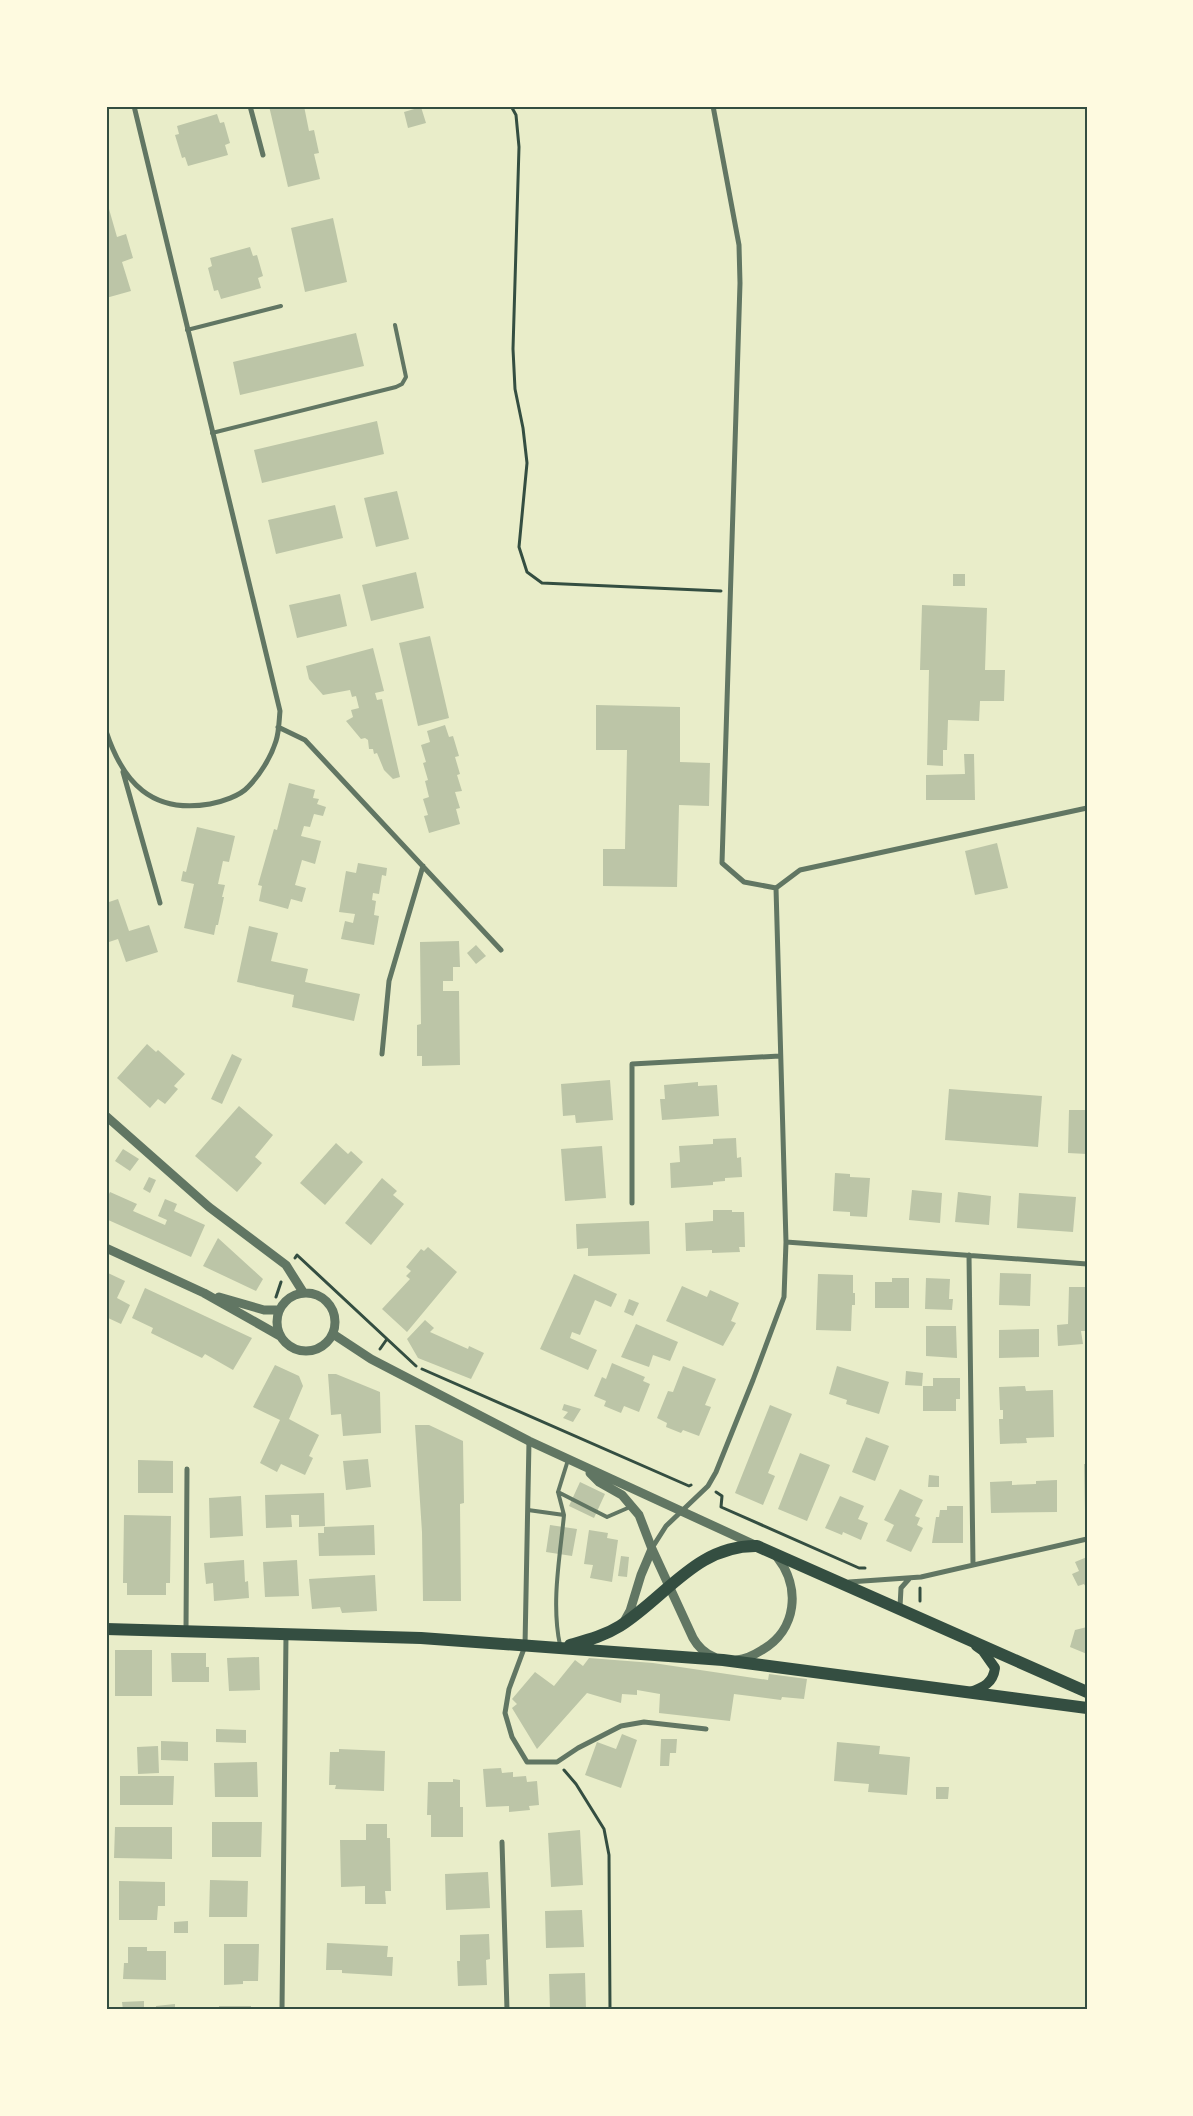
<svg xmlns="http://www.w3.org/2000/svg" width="1193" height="2116" viewBox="0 0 1193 2116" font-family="Barlow,sans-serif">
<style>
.building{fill:#bcc5a7}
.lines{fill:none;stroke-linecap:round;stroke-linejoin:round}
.path{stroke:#344e41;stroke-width:3}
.service{stroke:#617663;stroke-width:4}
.minor{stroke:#617663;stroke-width:5}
.tertiary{stroke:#617663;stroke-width:9}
.secondary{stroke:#344e41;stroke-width:10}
.primary{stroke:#344e41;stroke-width:12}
.neatline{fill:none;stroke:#344e41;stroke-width:2}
</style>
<rect width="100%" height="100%" fill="#e9edc9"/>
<!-- building -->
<path class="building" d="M269 106H304L309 131 314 130 319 153 314 154 320 179 288 187Z
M421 107 426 123 408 128 404 112Z
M217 114 220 123 224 122 230 143 225 145 228 155 188 166 185 157 182 158 175 135 179 134 177 126Z
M109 209 117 237 126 234 133 258 122 262 131 291 106 298V210Z
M333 218 347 282 305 292 291 228Z
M250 247 253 256 257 255 263 276 258 278 261 288 221 299 218 290 214 291 208 268 212 266 210 258Z
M356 333 364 366 240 395 233 362Z
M377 421 384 454 262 483 254 450Z
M397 491 409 539 376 547 364 498Z
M335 505 343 538 276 554 268 520Z
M416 572 424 608 371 621 362 585Z
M953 574H965V586H953Z
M340 594 347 626 297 638 289 605Z
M922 605 987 608 985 670H1005L1004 701H980L979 721 948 720 947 750H943V766L927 765 929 670H920Z
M430 636 449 718 418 726 399 643Z
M373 648 384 691 375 693 377 700 382 699 400 777 393 779 384 770 377 753 374 754 373 749H369L368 740 365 738 361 739 346 721 353 717 351 710 359 708 356 696 352 697 350 690 323 695 309 679 306 666Z
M596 705 680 707V762L710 763 709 806 679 805 677 887 603 886V849H625L627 750H596Z
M445 725 449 737 453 736 459 756 455 757 460 774 457 775 462 791 455 792 460 808 456 809 460 824 429 833 424 816 428 815 423 799 429 797 425 781 428 780 423 763 426 762 421 745 430 742 427 731Z
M964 754H974L975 800H926V775L965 774Z
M289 783 315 790 313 798 319 799 317 804 326 807 323 816 314 814 310 827 304 826 301 836 321 841 315 864 302 860 295 885 306 888 302 902 291 899 288 909 259 901 262 886 258 885 274 829 277 830Z
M197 827 235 836 229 862 223 861 218 884 225 885 222 897H224L218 925H216L214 935 184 928 194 884 181 881 183 871 186 872Z
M997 843 1008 888 975 895 965 851Z
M358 863 387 868 386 876 382 875 379 894 373 893 372 900 376 901 374 915 379 916 374 945 341 939 345 921 353 923 355 914 339 912 346 871 356 873Z
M118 899 129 931 149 925 158 952 126 962 118 939 106 943V903Z
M249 926 278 933 271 961 308 969 305 982 360 994 354 1021 292 1007 294 995 237 982Z
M459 941 460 967H453V981H443V991H459L460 1065 422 1066V1056H417V1025L421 1024 420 942Z
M476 945 486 956 476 964 467 953Z
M147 1044 156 1052 158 1050 185 1074 174 1086 178 1089 165 1104 158 1099 150 1108 117 1078Z
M232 1054 242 1059 222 1104 211 1099Z
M610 1080 613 1120 576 1123 575 1115 563 1116 561 1084Z
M698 1082V1086L717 1085 719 1116 662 1120 660 1099H665L664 1085Z
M949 1089 1042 1096 1038 1147 945 1140Z
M239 1106 273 1135 255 1157 262 1163 237 1192 195 1156Z
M1069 1110H1087V1154L1068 1153Z
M736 1138 737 1158 741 1157 742 1177 725 1178V1181L713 1182V1185L671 1188 670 1163 680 1162 679 1146 713 1144V1139Z
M336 1143 348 1154 351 1151 363 1162 325 1205 300 1183Z
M602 1146 606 1198 565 1201 561 1149Z
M123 1149 139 1159 130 1171 115 1161Z
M835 1173 850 1174V1177L870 1178 867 1217 850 1216V1212L833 1211Z
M149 1177 156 1180 150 1193 143 1189Z
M382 1178 397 1191 393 1195 404 1204 371 1245 345 1223Z
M912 1190 942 1193 940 1223 909 1220Z
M110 1192 137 1204 133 1211 165 1225 167 1220 158 1216 165 1199 177 1204 174 1211 205 1225 191 1257 106 1219V1200Z
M958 1192 991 1196 989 1225 955 1222Z
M1019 1193 1076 1197 1073 1232 1017 1228Z
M713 1210H732V1212H744L745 1247H739L740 1252 712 1253V1250L686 1251 685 1223 713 1221Z
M649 1221 650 1254 588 1256V1248L577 1249 576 1224Z
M218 1238 263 1279 256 1291 203 1266Z
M428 1247 457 1272 407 1332 382 1309 410 1279 406 1276 411 1271 406 1267 421 1249 424 1251Z
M108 1273 125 1281 117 1298 130 1305 121 1324 106 1317V1277Z
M1000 1273 1031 1274 1030 1306 999 1305Z
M574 1274 617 1294 611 1307 595 1300 580 1335 572 1332 570 1338 597 1350 588 1370 540 1349Z
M818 1274 853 1275V1293H855V1305H852L851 1331 816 1330Z
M892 1278H909V1308H875V1282H892Z
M926 1278 950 1279 949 1299H953L952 1310 925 1309Z
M682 1286 707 1297 710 1290 739 1303 731 1321 736 1323 723 1346 666 1321Z
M1069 1287H1087V1331H1081L1083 1344 1058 1346 1057 1325 1068 1324Z
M145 1288 252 1338 233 1370 205 1354 202 1358 151 1333 153 1328 132 1318Z
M629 1299 639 1303 633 1316 624 1312Z
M425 1320 434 1328 430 1332 468 1349 469 1346 484 1353 471 1379 418 1358 407 1339Z
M636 1324 678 1342 670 1361 653 1355 649 1367 621 1357Z
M926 1326H956L957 1358 926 1356Z
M1039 1329V1357L999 1358V1330Z
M612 1363 645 1377 643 1381 650 1384 639 1412 624 1406 621 1413 604 1406 606 1401 594 1396 602 1377 606 1379Z
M275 1365 299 1376 303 1386 289 1419 319 1435 309 1456 313 1458 305 1475 281 1464 277 1472 260 1463 280 1420 253 1407Z
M683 1366 716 1379 705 1405 711 1407 699 1436 683 1430 681 1433 666 1427 667 1423 657 1418 668 1391 673 1392Z
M837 1366 889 1382 879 1414 846 1404 847 1400 829 1394Z
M906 1371 923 1373 922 1386 905 1385Z
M328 1374H336L380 1392 381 1433 343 1436 341 1414 331 1415Z
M933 1378H960V1399H956V1411H923V1386H933Z
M1025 1386 1026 1391 1053 1390 1054 1437 1026 1438 1027 1443 1000 1444 999 1419H1003V1410H1000L999 1387Z
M564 1404 581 1409 573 1422 563 1418 568 1412 562 1410Z
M770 1405 792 1414 768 1473 775 1476 763 1505 735 1493Z
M415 1425H429L463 1441 464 1503 460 1504 461 1601H423L422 1532Z
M866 1437 889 1446 875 1481 852 1472Z
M800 1453 830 1465 807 1521 778 1509Z
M368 1459 371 1487 346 1490 343 1461Z
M138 1460 173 1461V1493H138Z
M1084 1464H1087V1510H1085Z
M929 1475 939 1476V1487H928Z
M1057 1480V1512L991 1513 990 1482 1012 1481V1485L1036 1484V1481Z
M580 1482 605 1494 594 1518 569 1506Z
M900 1489 923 1500 915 1516 920 1518 917 1525 923 1528 911 1552 886 1541 894 1525 884 1520Z
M324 1493 325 1526 299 1527V1515H291L292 1527 266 1528 265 1495Z
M241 1496 243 1536 210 1538 209 1498Z
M840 1496 864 1506 858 1519 868 1523 861 1540 843 1532 842 1535 825 1528Z
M947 1506H963V1543H932L936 1517H939L940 1510H947Z
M124 1515 171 1516 170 1583H166V1595H127V1583H123Z
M374 1525 375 1555 319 1556 318 1533H324V1527Z
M550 1525 577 1529 572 1556 546 1552Z
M589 1530 608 1533 607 1538 618 1540 612 1582 590 1578 593 1565 584 1564Z
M621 1556 629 1557 627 1577 618 1576Z
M1087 1557V1589L1084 1584 1078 1586 1072 1574 1079 1571 1075 1562Z
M244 1560 245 1582 248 1581 249 1598 214 1601 213 1583 206 1584 204 1563Z
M297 1560 299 1596 265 1597 263 1562Z
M375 1575 377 1611 342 1613 340 1607 312 1609 309 1579Z
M1087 1627V1654L1070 1647 1075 1630Z
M115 1650H152V1696H115Z
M171 1653H206V1667H209V1682H172Z
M259 1657 260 1690 229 1691 227 1658Z
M589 1658 653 1663 768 1680 769 1674 807 1679 804 1699 782 1697 781 1700 734 1694 730 1721 659 1713 660 1694 637 1690V1695L622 1694 621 1703 587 1693 537 1749 512 1708 517 1704 512 1699 535 1672 554 1686 575 1660 583 1666Z
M216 1729 246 1730V1743L216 1742Z
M622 1734 637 1740 621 1788 585 1775 597 1742 616 1749Z
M661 1739H677L676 1753H670L669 1766H660Z
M161 1741 188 1742V1761L161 1760Z
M837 1742 880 1746 879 1754 910 1757 907 1795 868 1792 869 1784 834 1781Z
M158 1746 159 1773 138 1774 137 1747Z
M339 1749 385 1751 384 1791 335 1789 336 1785H329L330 1752H339Z
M257 1762 258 1797H215L214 1763Z
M501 1768 502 1773 513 1772V1777L526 1776 527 1782 537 1781 539 1805 529 1806 530 1810 509 1812V1806L486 1807 483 1769Z
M120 1776H174L173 1805H120Z
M453 1779 460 1780V1807H463V1837H431V1815H427L428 1782H453Z
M936 1787H949L948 1799H936Z
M212 1822H262L261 1857H212Z
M366 1824H387V1838H390L391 1891H385L386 1904H365V1886L341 1887 340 1840H366Z
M115 1827H172V1859L114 1858Z
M580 1830 583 1885 551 1887 548 1833Z
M488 1872 490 1908 446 1910 445 1874Z
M210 1880 248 1881 247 1917H209Z
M119 1881 165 1882V1906H158L157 1920H119Z
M582 1910 584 1947 546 1948 545 1911Z
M188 1921V1933H174V1922Z
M489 1934 490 1959 486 1960 487 1985 458 1986 457 1961H460V1935Z
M327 1943 388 1946 387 1957H393L392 1976 342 1973V1970H326Z
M224 1944H259L258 1981H243V1984L224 1985Z
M128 1947H147V1951H166V1980L123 1979 124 1963H128Z
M585 1973 586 2010H550L549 1974Z
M144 2001V2010H123L122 2002Z
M175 2004V2010H156V2006Z
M219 2006H251V2010H219Z"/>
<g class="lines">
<!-- path -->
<path class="path" d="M511 106 516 115 519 147 513 349 515 389 523 428 527 463 519 547 527 572 542 583 721 591
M295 1258 297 1255 416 1366
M276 1297 281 1282
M380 1349 387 1339
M422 1369 689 1486 691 1485
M716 1492 722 1496 721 1507 859 1568H865
M920 1601V1588
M564 1770 576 1784 604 1829 609 1855 610 2010"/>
<!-- service -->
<path class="service" d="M187 330 281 306
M212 433 396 387 402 384 406 377 395 325
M558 1492 607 1517 630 1507
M528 1510 564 1515 558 1492 568 1460
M560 1645C551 1603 560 1557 564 1515"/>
<!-- minor -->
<path class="minor" d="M250 106 263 155
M713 106 739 245 740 283 722 863 744 882 776 888
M278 727 305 740 501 950
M106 731C123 783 152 814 210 804 221 802 240 796 248 787 260 775 271 757 276 741 279 732 279 721 280 711L134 106
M123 772 160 903
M382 1054 389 981 423 866
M632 1203V1064L780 1056
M786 1242 1087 1264
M969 1255 973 1565
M529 1441 525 1646 509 1689 505 1713 512 1737 527 1762H557L578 1748 621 1726 644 1722 706 1729
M652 1548 666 1526 708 1486 716 1472 753 1380 784 1297 786 1242 776 888 800 870 1087 808
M849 1582 921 1577 1087 1539
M900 1607 901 1588 909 1579
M186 1631 187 1469
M502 1842 507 2010
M282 2010 286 1635"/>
<!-- tertiary -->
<path class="tertiary" d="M106 1116 209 1207 286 1265 303 1292
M106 1248 204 1293 280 1336
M277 1322a29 29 0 1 1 58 0a29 29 0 1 1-58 0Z
M219 1297 264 1310H278
M333 1334 371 1359 529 1441 755 1545
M590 1473 599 1482 622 1495 639 1515 652 1549 693 1638C698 1647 704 1653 714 1657
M625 1620 630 1611 641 1575 652 1549
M737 1660C746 1659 754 1655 762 1650 797 1630 801 1587 777 1557"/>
<!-- secondary -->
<path class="secondary" d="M970 1692C984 1687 993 1683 995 1668L983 1651 976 1646"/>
<!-- primary -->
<path class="primary" d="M106 1629 421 1638 723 1660 1087 1708
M570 1645C588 1640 604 1636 620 1626 667 1596 697 1545 757 1546L1087 1692"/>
</g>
<!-- border -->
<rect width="1193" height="2116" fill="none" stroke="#fefae0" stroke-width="215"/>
<rect x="108" y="108" width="978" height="1900" class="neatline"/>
</svg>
